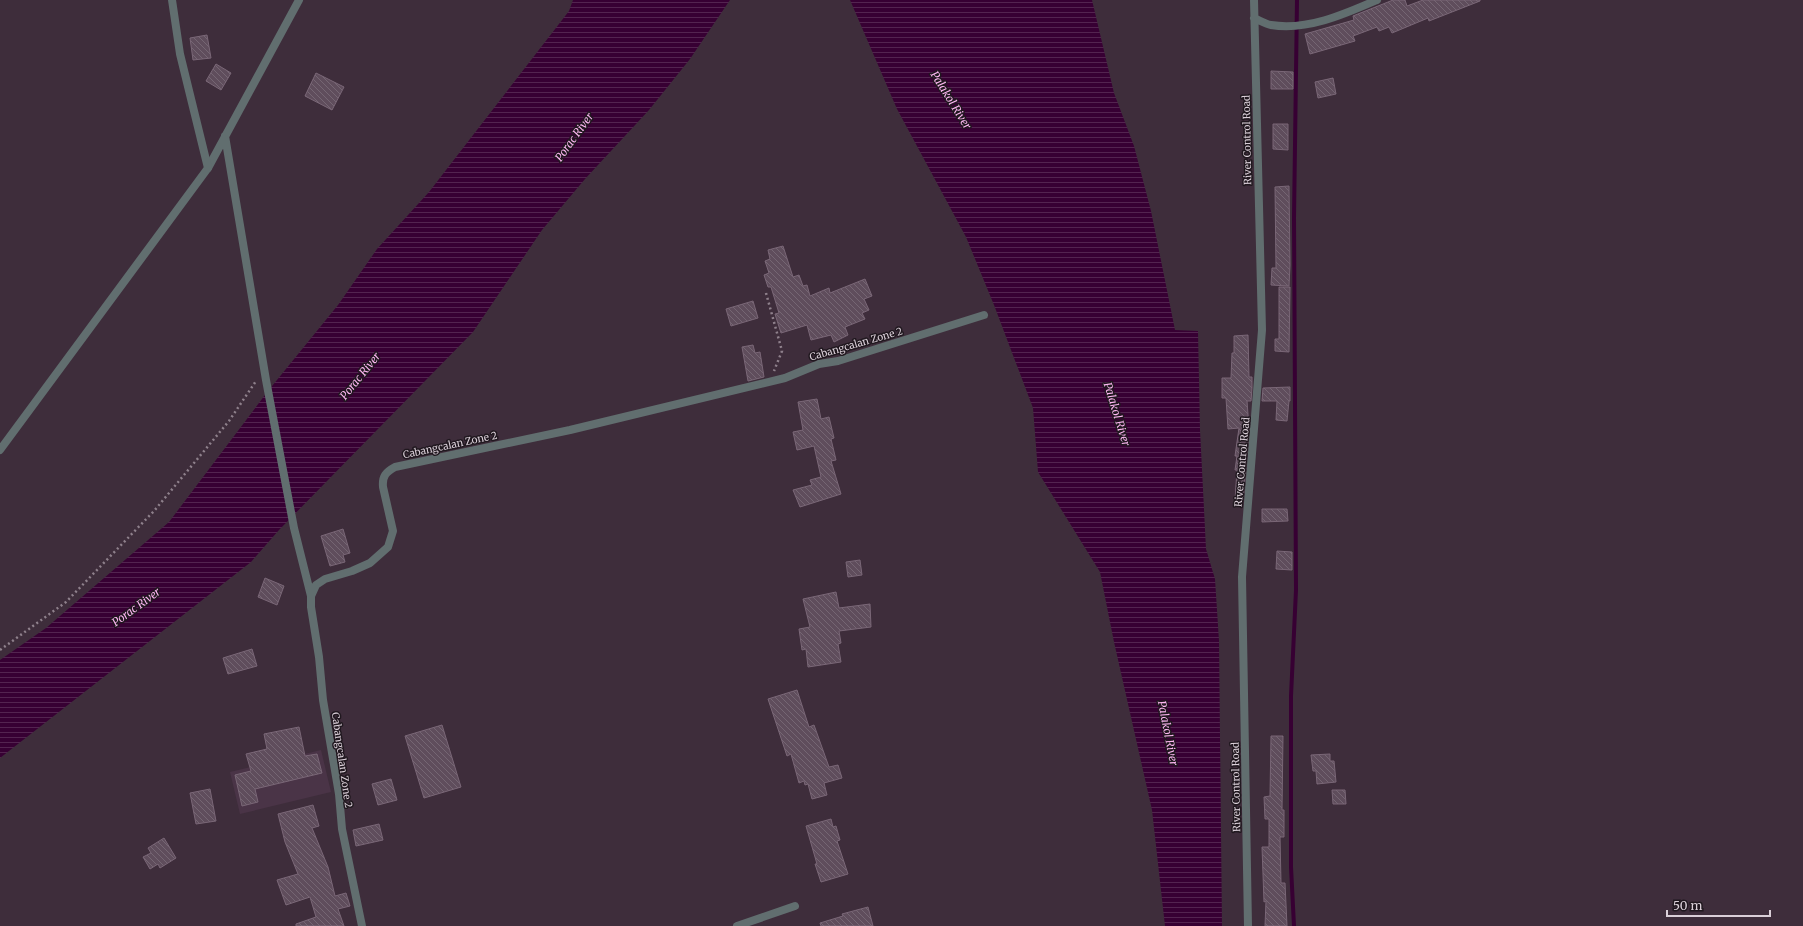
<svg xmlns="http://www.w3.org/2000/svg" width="1803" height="926" viewBox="0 0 1803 926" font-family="Merriweather,serif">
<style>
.built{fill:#4a3447}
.water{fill:url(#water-rules)}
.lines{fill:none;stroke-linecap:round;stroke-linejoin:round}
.stream{stroke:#370033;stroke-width:4}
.building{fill:url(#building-back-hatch);stroke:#7a6777}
.path{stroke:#8f818c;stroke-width:2.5;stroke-dasharray:2 3;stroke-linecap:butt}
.minor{stroke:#616e6f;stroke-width:8}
.tertiary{stroke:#616e6f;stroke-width:8}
.labels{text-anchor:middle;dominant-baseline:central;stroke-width:3;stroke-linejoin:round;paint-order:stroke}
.street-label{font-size:10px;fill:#dacfd8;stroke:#20181f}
.water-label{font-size:11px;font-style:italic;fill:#fdb7f2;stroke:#20181f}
</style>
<defs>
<pattern id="water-rules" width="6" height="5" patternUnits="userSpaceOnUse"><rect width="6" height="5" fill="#370033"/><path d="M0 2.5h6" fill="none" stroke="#532450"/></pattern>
<pattern id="building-back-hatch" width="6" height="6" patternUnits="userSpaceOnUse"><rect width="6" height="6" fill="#5f4d5c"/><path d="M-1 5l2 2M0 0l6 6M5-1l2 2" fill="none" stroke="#756673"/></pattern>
</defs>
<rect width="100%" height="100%" fill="#3e2d3b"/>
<!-- built -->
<path class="built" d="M321 750 331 792 240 814 230 772Z"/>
<!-- water -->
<path class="water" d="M573 0H730L690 59 649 110 585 179 542 230 473 332 279 530 251 562 0 758V660L46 628 169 522 268 391 338 305 377 249 429 192 569 11Z
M850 0H1092L1114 93 1134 146 1151 211 1175 330 1198 331 1200 430 1206 549 1215 579 1219 641 1222 926H1165L1152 810 1114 642 1100 572 1038 472 1033 408 994 305 966 237 897 109Z"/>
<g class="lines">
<!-- stream -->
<path class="stream" d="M1294 926 1291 867V696L1296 590 1294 218 1297 0"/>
</g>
<!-- building -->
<path class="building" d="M1393 0H1405L1407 6 1423 0H1480V1L1429 21 1428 18 1392 33 1389 27 1379 31 1377 27 1353 36 1355 41 1310 54 1305 34 1354 20 1353 16Z
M207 35 211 58 193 60 190 38Z
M216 64 231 73 221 90 206 81Z
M1271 71 1293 72V89H1271Z
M316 73 344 87 332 110 305 96Z
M1333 78 1336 94 1318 98 1315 82Z
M1273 124H1288V150L1273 149Z
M1289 186 1290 265 1289 286 1271 285 1272 268H1276L1275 187Z
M783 246 793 277 799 275 803 286 807 285 810 296 829 288 830 293 865 279 872 296 864 299 869 310 862 313 865 319 845 327 848 335 834 342 831 335 811 340 807 325 781 333 775 314 779 313 771 287H768L764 275 769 273 765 261 770 259 768 250Z
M1279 287H1290L1289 352 1275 351V339H1279Z
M753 301 758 318 731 326 726 309Z
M1248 335 1249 377H1252V388L1251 401H1247L1249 428 1243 501 1235 500 1237 470H1235L1237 456H1235L1239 428 1228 429 1226 398H1222V378H1231L1232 353H1234V336Z
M753 345 755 353 760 352 764 377 748 381 742 347Z
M1290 387V401H1289L1287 421 1276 420 1277 401H1262L1263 388Z
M817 399 821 419 829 417 834 438 831 439 836 460 831 461 841 494 800 507 793 490 812 485 810 480 821 477 814 446 797 450 793 432 803 430 798 402Z
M1262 509H1287L1288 521 1262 522Z
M343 529 350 553 343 555 345 562 330 566 321 536Z
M1277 551 1292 552V570L1276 569Z
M860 560 862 575 848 577 846 562Z
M265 578 284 586 277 605 258 597Z
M836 592 839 608 870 604 871 627 839 631 841 643 838 644 841 662 808 667 806 649 802 650 799 629 810 627 803 599Z
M252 649 257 666 228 674 223 658Z
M797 690 809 727 814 725 829 767 838 765 842 778 824 783 827 795 812 799 808 784 805 785 804 781 799 783 791 754 787 756 768 699Z
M442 725 461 787 424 798 405 736Z
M299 727 305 756 317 754 322 773 255 789 258 802 242 806 235 775 251 771 246 754 267 749 264 734Z
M1271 736H1283L1282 810H1284V837H1280L1281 883H1285L1287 926H1265L1266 901 1264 902 1262 847H1269V819H1265L1264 797 1270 796Z
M1330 754V761H1334L1336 782 1317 784 1316 771H1313L1311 755Z
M391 779 397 800 378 805 372 784Z
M210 789 216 821 196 824 190 793Z
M1332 790H1345L1346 804H1333Z
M313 805 319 826 312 828 328 867 335 896 346 893 350 906 338 909 344 926H296V924L316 917 310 897 286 905 277 880 298 874 285 842 278 814Z
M831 819 833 827 836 826 840 840 837 841 848 874 821 882 815 864H817L806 826Z
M379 824 383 840 356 846 353 830Z
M164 838 176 858 160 868 158 864 150 869 143 857 151 853 148 848Z
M868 907 873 926H821L820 923 843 916 842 914Z"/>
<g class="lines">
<!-- path -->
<path class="path" d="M766 293 782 351 774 371
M0 650 66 602 154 511 229 421 256 381"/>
<!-- minor -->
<path class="minor" d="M1254 18C1259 20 1265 24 1271 25 1307 31 1345 14 1377 0
M225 136 266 380 294 528 311 596
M208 168 299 0
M362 926 342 829 339 794 323 700 319 657 311 607V596L316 585 325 579 352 571 370 563 388 547 393 531 383 487C382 476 386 472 395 467L570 430 785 378 819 364 838 361 984 315
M737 926 795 906
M1248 926 1242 577 1262 330 1254 0"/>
<!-- tertiary -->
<path class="tertiary" d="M0 450 208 168 180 54 172 0"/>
</g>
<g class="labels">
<!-- street labels -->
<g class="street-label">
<text transform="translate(1247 140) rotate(-91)">River Control Road</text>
<text transform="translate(856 344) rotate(-16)">Cabangcalan Zone 2</text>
<text transform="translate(450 445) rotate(-12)">Cabangcalan Zone 2</text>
<text transform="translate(1242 462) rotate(-85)">River Control Road</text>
<text transform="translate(342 760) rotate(82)">Cabangcalan Zone 2</text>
<text transform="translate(1236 787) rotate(-91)">River Control Road</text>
</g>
<!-- water labels -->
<g class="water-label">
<text transform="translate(951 100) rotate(58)">Palakol River</text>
<text transform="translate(574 137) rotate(-54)">Porac River</text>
<text transform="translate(360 376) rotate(-51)">Porac River</text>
<text transform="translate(1117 414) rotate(73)">Palakol River</text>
<text transform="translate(136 607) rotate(-36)">Porac River</text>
<text transform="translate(1168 733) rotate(79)">Palakol River</text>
</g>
</g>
<!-- scale -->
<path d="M1667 910v6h103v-6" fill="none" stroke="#dacfd8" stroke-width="2"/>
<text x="1673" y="910" font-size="12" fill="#dacfd8" stroke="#20181f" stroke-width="3" paint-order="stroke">50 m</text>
</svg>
